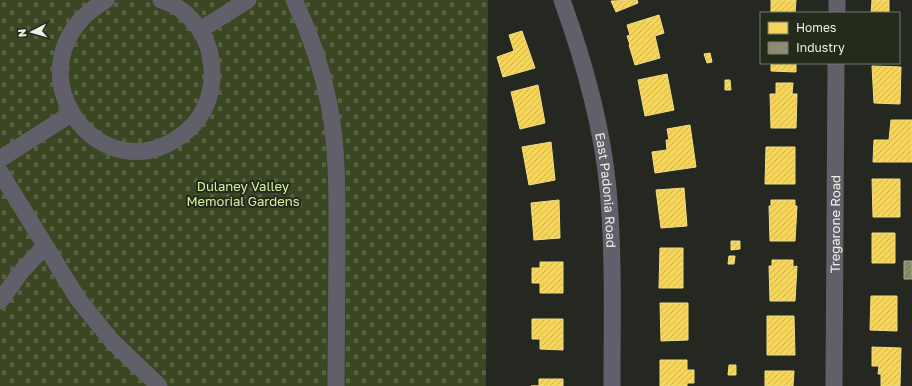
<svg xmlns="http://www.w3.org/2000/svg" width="912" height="386" viewBox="0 0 912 386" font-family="'Golos Text',sans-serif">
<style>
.cemetery{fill:url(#cemetery-stones)}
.homes{fill:url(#homes-hatch);stroke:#f3dd85}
.industry{fill:url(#industry-hatch);stroke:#a9aa92}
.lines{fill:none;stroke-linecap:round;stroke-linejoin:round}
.minor{stroke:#615f69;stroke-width:17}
.labels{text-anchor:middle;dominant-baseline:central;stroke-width:4;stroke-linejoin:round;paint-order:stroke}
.park-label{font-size:13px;fill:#d4f1a0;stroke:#252b1c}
.street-label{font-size:13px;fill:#ecf0e6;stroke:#252b1c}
</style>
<defs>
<pattern id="cemetery-stones" width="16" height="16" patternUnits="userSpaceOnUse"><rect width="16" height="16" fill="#3a4722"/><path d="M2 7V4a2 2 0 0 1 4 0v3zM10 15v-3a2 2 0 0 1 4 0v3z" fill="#576242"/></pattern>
<pattern id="homes-hatch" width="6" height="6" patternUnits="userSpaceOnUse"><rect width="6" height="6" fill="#f6d55c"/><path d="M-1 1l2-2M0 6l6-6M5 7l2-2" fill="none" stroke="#cab256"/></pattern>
<pattern id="industry-hatch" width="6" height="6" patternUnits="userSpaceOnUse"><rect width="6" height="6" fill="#8c8c6e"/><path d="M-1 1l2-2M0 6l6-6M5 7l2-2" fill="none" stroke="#747460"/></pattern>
</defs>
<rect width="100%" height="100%" fill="#242820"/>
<!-- cemetery -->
<path class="cemetery" d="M0 0H488L486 386H0Z"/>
<!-- homes -->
<path class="homes" d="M637 0 638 3 616 12 611 1Z
M771 0H796L795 13H771Z
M872 0H889V13H871Z
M659 15 664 33 655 36 660 58 635 65 629 45H630L627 36 630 35 627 25Z
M522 31 535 68 503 77 497 57 514 51 509 35Z
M710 53 712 62 707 63 704 54Z
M771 63H796V72L771 71Z
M872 66 901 67 900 104 874 103Z
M667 74 674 110 645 116 638 80Z
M725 80H730L731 90H725Z
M776 83H793L792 94H797L796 128H771L770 94H776Z
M538 85 545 123 520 129 511 92Z
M891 120H912V162H873L874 140H889Z
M690 125 696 167 655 173 652 152 667 150 666 140H669L667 129Z
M551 142 555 180 529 185 522 147Z
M766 147H795V184H765Z
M872 179H900V217H873Z
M684 188 687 226 661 228 656 190Z
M559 200 560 238 534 240 531 203Z
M771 200H795V206H797L795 241H770L769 206H771Z
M872 233H895V263H872Z
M731 241H740V249L731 250Z
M660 248H683V288H659Z
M729 256H735L734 264H728Z
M772 260H793V267L797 266 795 301H770L769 266H772Z
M540 262H563V293H540V283H532V268H540Z
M871 296H897V331L870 330Z
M660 303H688V340L661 341Z
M767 316H794L795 355H767Z
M532 319H563V350L540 349V339H532Z
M872 347 901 348 900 386H881V374H878L879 366H872Z
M660 360H687V370H694V383H687V386H660Z
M729 365H736V375H728Z
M765 371H794L793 386H765Z
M539 379H563V386H531H539Z"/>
<!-- industry -->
<path class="industry" d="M904 261H912V279H904Z"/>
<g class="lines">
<!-- minor -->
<g class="minor">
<path d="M106 0C0 63 100 204 187 131 208 113 215 86 211 60 208 33 187 8 161 0"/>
<path d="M294 0C310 33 322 68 329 104 338 150 337 199 337 246 337 293 336 339 336 386"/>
<path id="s1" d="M562 0C584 61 602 124 608 189 614 254 612 320 612 386"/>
<path d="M837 13V0"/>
<path d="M200 30 248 0"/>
<path d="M0 159 69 115"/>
<path d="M0 172 78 299 112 341 159 386"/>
<path d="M0 301 21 272 44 247"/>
<path id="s2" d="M834 386 836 63"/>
</g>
</g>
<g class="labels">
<!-- park labels -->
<g class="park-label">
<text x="243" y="186">Dulaney Valley<tspan x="243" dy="15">Memorial Gardens</tspan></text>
</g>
<!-- street labels -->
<g class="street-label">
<text stroke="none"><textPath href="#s1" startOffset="196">East Padonia Road</textPath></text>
<text stroke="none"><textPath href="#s2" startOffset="162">Tregarone Road</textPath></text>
</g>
</g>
<!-- legend -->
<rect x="760" y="12" width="140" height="52" fill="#252b1c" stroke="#757a6d"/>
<rect x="768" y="22" width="20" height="12" fill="#f6d55c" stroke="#757a6d"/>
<text x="796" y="32" font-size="12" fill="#ecf0e6">Homes</text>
<rect x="768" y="42" width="20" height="12" fill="#8c8c6e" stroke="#757a6d"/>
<text x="796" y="52" font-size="12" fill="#ecf0e6">Industry</text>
<!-- north arrow -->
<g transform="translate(32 32) rotate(264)" stroke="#252b1c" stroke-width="3" paint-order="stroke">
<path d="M0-3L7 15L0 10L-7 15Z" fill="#ecf0e6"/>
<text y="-6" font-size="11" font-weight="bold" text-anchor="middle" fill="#ecf0e6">N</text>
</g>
</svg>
